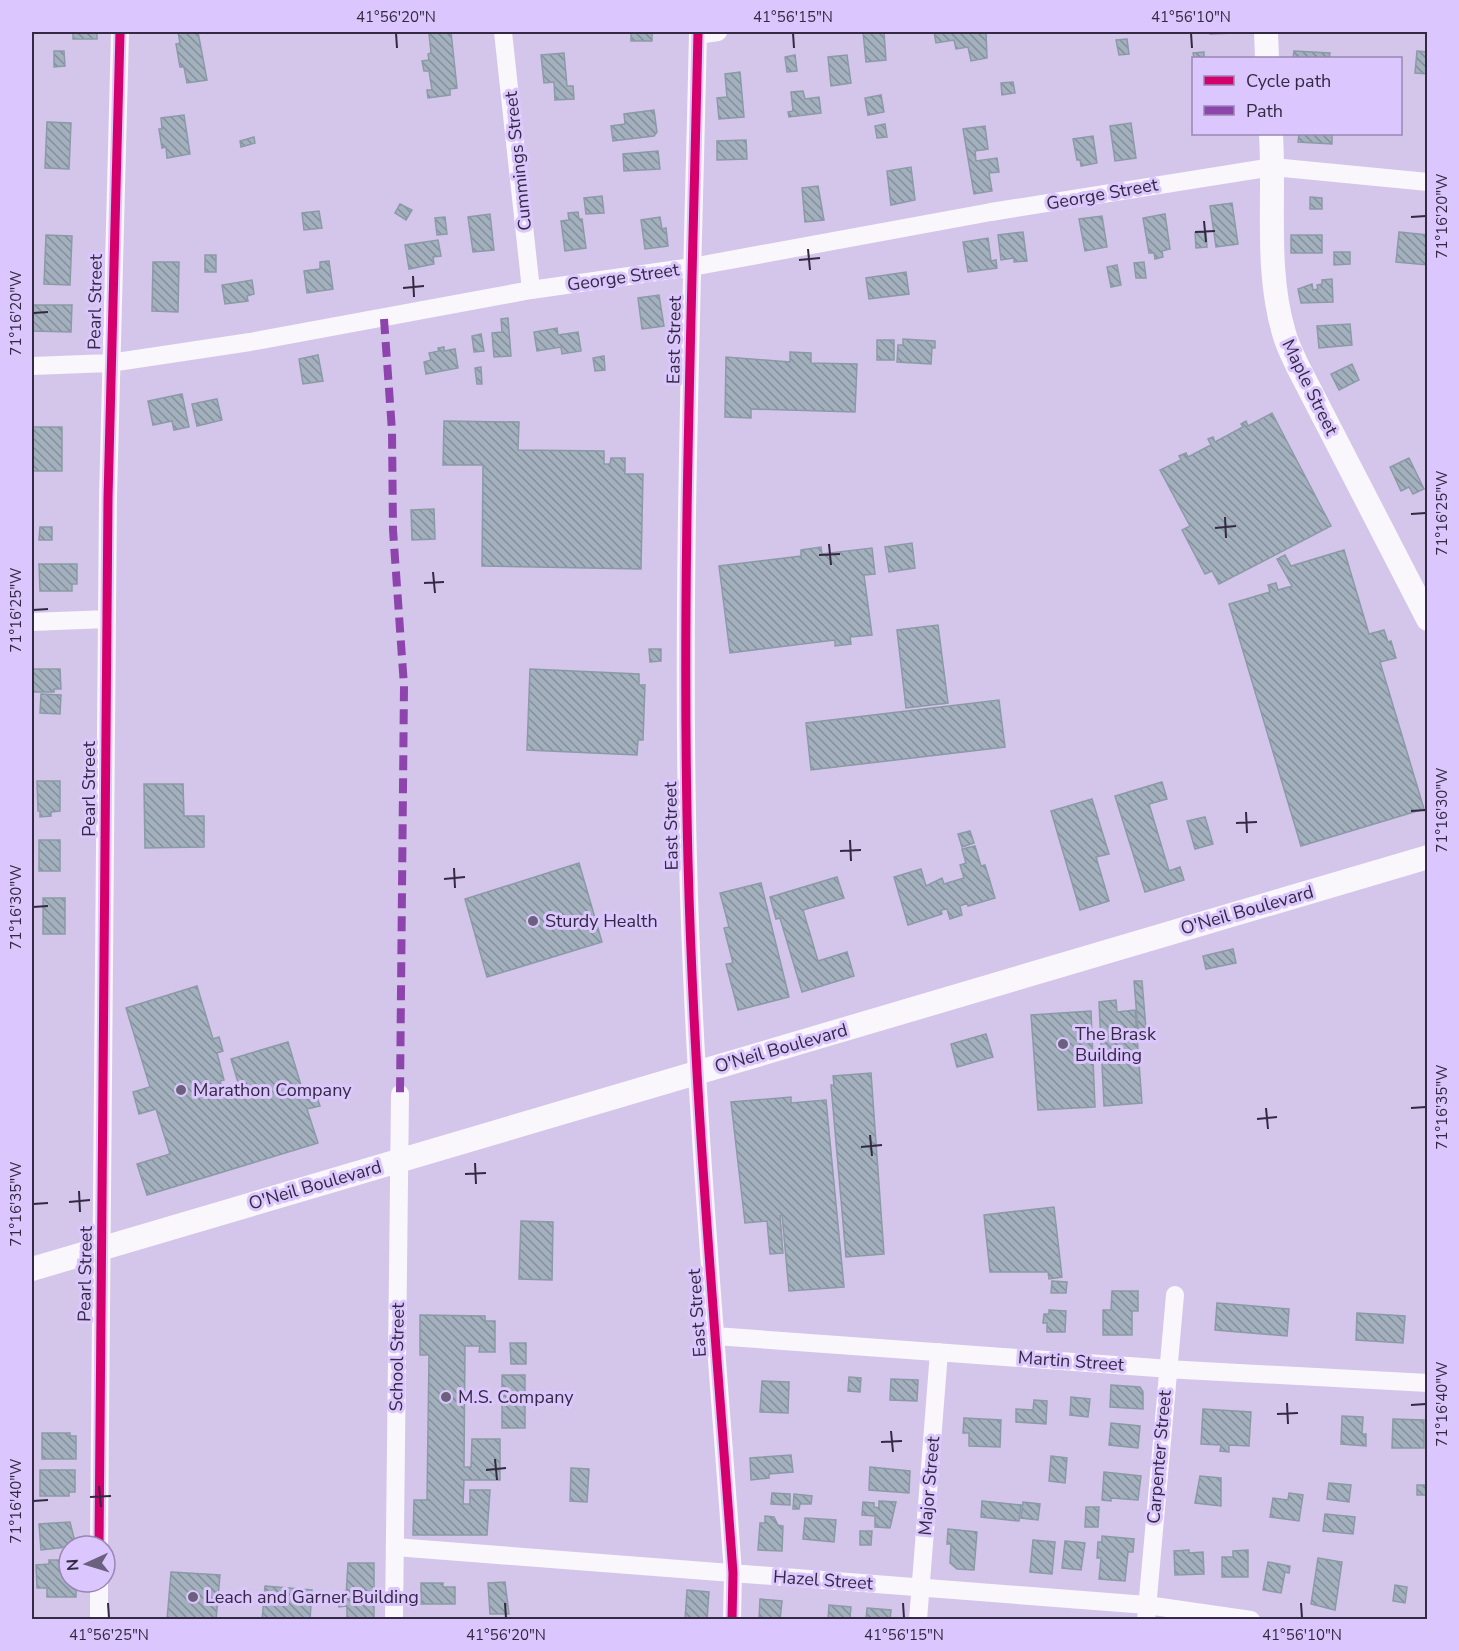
<svg xmlns="http://www.w3.org/2000/svg" width="1459" height="1651" viewBox="0 0 1459 1651" font-family="'Nunito Sans',sans-serif">
<style>
.building{fill:url(#building-back-hatch);stroke:#8c9aa7;stroke-width:1.5}
.lines{fill:none;stroke-linecap:round;stroke-linejoin:round}
.minor{stroke:#f9f6fc;stroke-width:18}
.major{stroke:#f9f6fc;stroke-width:24}
.quiet{stroke:#8e44ad;stroke-width:8;stroke-dasharray:15 8;stroke-linecap:butt}
.cycleway-casing{stroke:#dbc6fd;stroke-width:13}
.cycleway{stroke:#d6006c;stroke-width:9}
.ticks{fill:none;stroke:#332943;stroke-width:2}
.poi-dot{fill:#6b607d;stroke:#dbc6fd;stroke-width:2}
.labels{text-anchor:middle;dominant-baseline:central;stroke-width:6;stroke-linejoin:round;paint-order:stroke}
.street-label{font-size:18px;fill:#332943;stroke:#dbc6fd}
.poi-label{font-size:18px;fill:#332943;stroke:#dbc6fd;text-anchor:start}
.neatline{fill:none;stroke:#332943;stroke-width:2}
.ticks-label{font-size:15px;text-anchor:middle;fill:#332943}
</style>
<defs>
<pattern id="building-back-hatch" width="6" height="6" patternUnits="userSpaceOnUse" patternTransform="scale(1.5)"><rect width="6" height="6" fill="#a3b0bd"/><path d="M-1 5l2 2M0 0l6 6M5-1l2 2" fill="none" stroke="#858f9b"/></pattern>
</defs>
<rect width="100%" height="100%" fill="#d4c5ea"/>
<!-- building -->
<path class="building" d="M73 32H97V39H73Z
M178 32H198L207 80 187 83 184 67H180L176 44 180 43Z
M451 32 457 88 450 89V95L428 98 427 90H432L429 71H424L422 61 429 60 428 54 431 53 429 33Z
M631 32H652V41H631Z
M863 32H884L886 60 866 62Z
M934 32H986L987 58 971 61 968 47 956 49 954 40 936 43Z
M1210 32H1234V33L1210 34Z
M1127 39 1129 54 1119 55 1116 40Z
M54 51H64L65 66 54 67Z
M1294 51 1330 53 1329 58H1293Z
M1417 51 1428 52V74L1415 73Z
M1204 52V58H1194L1193 53Z
M564 53 567 86H573L574 99 555 100 554 82 544 83 541 55Z
M795 55 797 71 787 72 785 57Z
M847 55 851 83 831 86 828 57Z
M740 72 744 117 719 119 717 98 727 97 725 74Z
M1013 82 1015 93 1002 95 1001 83Z
M803 91 805 99 819 97 821 113 789 117 788 112 793 111 791 92Z
M881 95 884 112 868 115 865 98Z
M654 110 657 132 654 136 613 141 611 126 625 124 624 114Z
M184 115 190 154 167 158 166 147 162 148 159 129H162L161 118Z
M47 122 71 123 69 169 45 168Z
M1131 123 1136 158 1115 161 1110 126Z
M885 124 887 137 877 138 875 126Z
M985 126 988 149 975 151 976 161 997 158 999 172 989 173 992 191 974 194 963 129Z
M1299 134H1332V144L1298 142Z
M1093 136 1097 163 1081 166 1080 160H1077L1073 139Z
M254 137 255 143 241 147 240 141Z
M746 140 747 159 717 160V141Z
M658 151 660 169 624 171 623 154Z
M911 167 915 200 891 205 887 171Z
M818 186 824 220 805 222 802 188Z
M602 196 604 213 586 214 584 198Z
M1310 197 1322 198V209H1310Z
M1232 203 1238 244 1216 247 1210 206Z
M400 204 412 210 406 220 395 213Z
M319 211 322 228 304 230 302 213Z
M578 212 579 219H582L586 248 565 251 561 221 569 220 568 213Z
M490 214 494 250 473 252 468 217Z
M1165 214 1170 249 1162 251 1163 257 1155 259 1154 253H1149L1143 218Z
M1102 216 1107 247 1085 251 1079 219Z
M445 217 447 234 437 235 435 218Z
M660 217 662 229 666 228 668 246 645 249 641 220Z
M1023 232 1027 261 1014 262V258L1001 260 998 235Z
M1206 232 1207 247 1196 248 1195 233Z
M1399 232 1428 235V265L1396 262Z
M46 235 72 236 70 285 44 284Z
M1291 235H1322V253H1291Z
M988 238 991 261 996 260 997 268 968 272 963 242Z
M438 240 441 256 433 257 434 264 409 269 405 245Z
M1334 252H1350V264L1334 265Z
M205 255H216V272H205Z
M329 261 333 289 307 293 304 271 320 269V262Z
M153 262H179L178 312 152 311Z
M1144 262 1146 278H1136L1134 263Z
M1117 265 1121 285 1111 287 1107 267Z
M906 272 909 294 869 299 866 278Z
M1332 279 1333 302 1301 303 1298 289 1312 284 1313 290 1318 289 1317 285 1322 284V280Z
M252 280 254 294 247 296 248 301 225 304 222 285Z
M659 295 664 326 642 329 638 298Z
M32 305H72L71 332 32 331Z
M508 318 511 356 494 357 492 333 502 332 501 319Z
M1350 324 1352 345 1319 348 1317 326Z
M557 328 558 335 578 332 581 351 562 354 561 347 537 351 534 332Z
M481 334 484 351 474 352 472 336Z
M903 339 935 341V348H932L931 364 897 362 898 345H903Z
M877 340H894V360H877Z
M444 347V351L455 349 458 368 426 374 424 362 431 360 429 353 439 351 438 348Z
M790 352 811 353V363L857 364 855 412 751 409V418L725 417 726 357 790 362Z
M318 355 323 381 303 384 299 359Z
M604 356 605 370 595 371 593 358Z
M1352 364 1359 380 1339 390 1331 374Z
M481 367 482 384H477L475 368Z
M182 394 189 427 174 430 172 421 153 425 148 401Z
M217 399 222 420 197 426 192 404Z
M1272 413 1331 526 1219 584 1212 571 1205 574 1182 530 1190 526 1160 470 1181 460 1179 456 1186 453 1188 457 1211 445 1208 439 1213 437 1215 442 1243 427 1241 424 1246 421 1248 426Z
M444 421 519 422 518 450 604 451V464H610L611 458H625V474H643L641 569 482 566 483 465H443Z
M32 427H62V471H32Z
M1409 458 1424 489 1413 494 1409 487 1401 491 1390 467Z
M434 509 435 539 412 540 411 510Z
M40 527H52V540H39Z
M912 543 915 568 889 572 885 547Z
M821 547 822 554 872 548 875 574 864 575 872 635 850 637 851 644 835 646V640L730 653 719 566 801 556V550Z
M1344 550 1369 634 1384 630 1388 642 1391 641 1396 658 1380 662 1424 809 1301 846 1229 604 1270 592 1268 585 1276 583 1278 590 1292 586 1277 559 1285 555 1291 566Z
M39 564H77V584H72V591H40Z
M938 625 948 703 906 708 897 630Z
M649 649H661V661L650 662Z
M32 669H60L61 689H54V692H32Z
M530 669 639 674V685H645L643 740H638L637 755 527 750Z
M41 694 61 695 60 714 40 713Z
M999 700 1005 747 811 770 806 723Z
M37 781H60V811L51 812V816L40 817V811H38Z
M1162 782 1167 799 1149 804 1169 871 1180 867 1184 880 1145 892 1115 796Z
M144 784H183L184 816H204V847L145 848Z
M1092 799 1109 854 1096 857 1109 901 1080 910 1051 811Z
M1205 817 1213 844 1195 849 1187 821Z
M970 831 974 843 962 847 958 834Z
M39 840H60V871H39Z
M975 846 981 866 985 865 995 898 968 906 967 903 960 906 962 915 950 919 947 909 941 910 942 914 908 925 894 877 921 869 926 886 942 878 944 884 964 878 960 865 966 863 962 849Z
M579 863 602 942 487 977 465 899Z
M837 877 844 898 803 910 818 961 847 952 854 976 802 992 780 918 776 919 770 897Z
M761 883 789 997 738 1010 726 964 733 963 724 928 729 927 720 893Z
M43 898H65V934H43Z
M1233 949 1236 963 1206 969 1203 956Z
M1134 981H1142L1146 1029 1138 1030Z
M197 986 213 1039 219 1037 223 1051 217 1053 224 1080 220 1081 225 1097 241 1092 231 1059 288 1042 303 1092 314 1089 320 1106 307 1109 318 1143 147 1195 137 1164 170 1154 156 1109 139 1114 133 1092 150 1087 126 1008Z
M1116 1000 1117 1012 1135 1010 1142 1103 1104 1106 1099 1002Z
M1091 1011 1095 1107 1038 1110 1031 1015Z
M986 1034 993 1057 957 1067 951 1044Z
M871 1073 884 1254 846 1257 831 1085H834L833 1076Z
M791 1097V1103L826 1100 844 1287 789 1291 782 1215 780 1216 783 1253 770 1254 767 1221 745 1223 731 1102Z
M1054 1207 1062 1277 1049 1279 1048 1272H990L984 1215Z
M521 1221 553 1222 552 1280 519 1279Z
M1052 1281 1067 1282 1066 1293H1051Z
M1112 1291H1138V1311H1132V1335H1103V1310H1111Z
M1217 1303 1289 1309 1287 1336 1215 1330Z
M1049 1310 1066 1311 1065 1332H1047V1323H1043L1044 1314H1049Z
M1357 1313 1405 1316 1403 1343 1356 1340Z
M420 1315 485 1316V1321H495V1352H479L480 1346H465L464 1467H471L472 1439H500V1480H464L463 1504H470V1490H490L487 1535H413L414 1500H427L429 1355H420Z
M510 1343H526V1364H511Z
M502 1375H525V1428H502Z
M849 1377 861 1378 860 1392 848 1391Z
M891 1379 918 1380 917 1401 890 1400Z
M762 1381 789 1382 788 1413 760 1412Z
M1111 1385 1140 1387 1143 1392V1409L1110 1407Z
M1071 1397 1090 1399 1088 1417 1070 1415Z
M1034 1400 1047 1401 1046 1424 1016 1422V1409L1033 1410Z
M1203 1409 1251 1412 1249 1446 1229 1445V1452L1220 1451 1221 1445 1201 1444Z
M1342 1416 1363 1417 1362 1434H1366V1446L1341 1444Z
M964 1418 1001 1420 1000 1447 969 1446V1433H963Z
M1393 1419 1424 1420V1448H1392Z
M1111 1423 1140 1426 1138 1448 1109 1445Z
M42 1433H70V1436H76V1459H42Z
M791 1455 793 1472 769 1474V1478L751 1480 750 1458Z
M1051 1456 1067 1458 1065 1483 1049 1481Z
M870 1467 910 1471 909 1493 869 1490Z
M571 1468 589 1469 587 1502 570 1501Z
M40 1470H75V1492H69V1496H40Z
M1104 1472 1141 1476 1138 1500 1111 1498V1501L1102 1500Z
M1200 1476 1221 1478V1506L1195 1503Z
M1329 1483 1351 1485 1349 1502 1327 1499Z
M1417 1485H1427V1495H1417Z
M772 1493 790 1494V1505L771 1504Z
M1289 1493 1303 1495 1299 1521 1270 1517 1273 1498 1288 1500Z
M794 1494 812 1496 811 1504H800L799 1509H793Z
M879 1501 896 1502 890 1528 875 1527V1516L862 1515 863 1502 874 1503V1507L879 1508Z
M982 1501 1021 1505 1019 1521 981 1517Z
M1023 1502 1040 1504 1038 1520 1021 1518Z
M1086 1507H1099L1098 1527H1085Z
M1325 1514 1355 1517 1353 1534 1323 1531Z
M765 1516 774 1517 778 1525 783 1526 782 1551 758 1550 760 1523H765Z
M805 1518 836 1520 834 1542 803 1539Z
M70 1522 76 1546 41 1550 39 1524Z
M948 1529 977 1532 974 1570 957 1569 950 1563 951 1544H947Z
M860 1531H872L871 1545H860Z
M1102 1536 1134 1539 1133 1552H1128L1125 1581 1099 1579 1101 1558H1097L1098 1542H1102Z
M1033 1540 1055 1542 1052 1574 1030 1572Z
M1065 1541 1085 1543 1081 1570 1062 1568Z
M1189 1550V1553L1203 1552 1204 1574 1175 1575 1174 1551Z
M1248 1550V1577H1222V1557H1233V1551Z
M1318 1558 1342 1562 1335 1610 1311 1604Z
M49 1560H69V1582H76V1597H47V1588H37L36 1565 49 1564Z
M1268 1562 1290 1566 1289 1573 1285 1572 1281 1593 1263 1590Z
M348 1563H374V1620H347V1606L339 1607 338 1596H346Z
M171 1572 220 1575 216 1620H167Z
M505 1582 509 1614H490L488 1583Z
M421 1583H443V1587H455V1604H421Z
M1395 1585 1407 1587 1405 1603 1393 1601Z
M265 1586 312 1590 310 1620H262Z
M687 1590 709 1592 707 1620H685Z
M760 1599 782 1601 780 1620H759Z
M829 1605 851 1607 850 1618 853 1620H828Z
M867 1608 891 1610 890 1620H866Z"/>
<g class="lines">
<!-- minor -->
<path class="minor" d="M503 32 531 290
M698 32C692 308 681 585 688 861 694 1099 716 1336 733 1573L732 1620
M698 35 718 32
M32 366 110 363 250 342 531 290 692 267 991 212 1273 167 1428 182
M32 622 107 619
M715 1336 1184 1370 1428 1383
M99 1546 108 498 120 32
M395 1547 1147 1605 1251 1620
M99 1620V1582
M394 1620 400 1094
M918 1620 939 1352
M1146 1620 1175 1295"/>
<!-- major -->
<path class="major" d="M1266 32 1267 58
M1271 134C1275 198 1265 270 1284 333 1287 345 1293 356 1298 367L1428 619
M32 1269 1428 857"/>
<!-- quiet -->
<path class="quiet" d="M384 319 392 431 393 530 404 686 400 1094"/>
<!-- cycleway casing -->
<g class="cycleway-casing">
<path id="cycleway" d="M698 32C692 308 681 585 688 861 694 1099 716 1336 733 1573L732 1620
M99 1546 108 498 120 32"/>
</g>
<!-- cycleway -->
<use href="#cycleway" class="cycleway"/>
</g>
<!-- ticks -->
<path class="ticks" d="M396 33 397 48M793 33 794 48M1191 33 1192 48M1411 217 1426 216M1204 221 1206 242M1195 232 1215 231M808 249 810 270M799 260 820 258M413 276 414 297M403 288 424 286M33 313 48 312M1411 514 1426 513M1225 517 1226 538M1215 528 1236 526M829 544 831 565M819 555 840 554M433 572 435 593M424 583 444 582M33 610 48 609M1411 811 1426 810M1246 812 1247 833M1236 823 1257 822M850 840 851 861M840 851 861 850M454 868 455 888M444 879 465 877M33 907 48 906M1266 1108 1268 1129M1411 1108 1426 1107M1257 1119 1277 1117M870 1135 872 1156M861 1147 882 1145M475 1163 476 1184M465 1174 486 1173M79 1191 80 1212M69 1202 90 1200M33 1204 48 1203M1287 1403 1288 1424M1411 1405 1426 1404M1277 1414 1298 1413M891 1431 893 1452M881 1442 902 1441M495 1459 497 1480M486 1470 506 1468M99 1486 101 1507M90 1497 111 1496M33 1501 48 1500M108 1603 109 1618M505 1603 506 1618M903 1603 904 1618M1301 1603 1302 1618"/>
<!-- markers -->
<g class="poi-dot">
<circle cx="533" cy="921" r="6"/>
<circle cx="1063" cy="1044" r="6"/>
<circle cx="181" cy="1090" r="6"/>
<circle cx="446" cy="1397" r="6"/>
<circle cx="193" cy="1597" r="6"/>
</g>
<g class="labels">
<!-- street labels -->
<g class="street-label">
<text transform="translate(518 161) rotate(-96)">Cummings Street</text>
<text transform="translate(1102 194) rotate(-10)">George Street</text>
<text transform="translate(623 277) rotate(-8)">George Street</text>
<text transform="translate(95 302) rotate(-89)">Pearl Street</text>
<text transform="translate(674 340) rotate(-89)">East Street</text>
<text transform="translate(1310 387) rotate(64)">Maple Street</text>
<text transform="translate(89 789) rotate(-90)">Pearl Street</text>
<text transform="translate(671 826) rotate(-91)">East Street</text>
<text transform="translate(1247 910) rotate(-16)">O'Neil Boulevard</text>
<text transform="translate(781 1048) rotate(-16)">O'Neil Boulevard</text>
<text transform="translate(315 1185) rotate(-16)">O'Neil Boulevard</text>
<text transform="translate(85 1274) rotate(-89)">Pearl Street</text>
<text transform="translate(697 1313) rotate(-94)">East Street</text>
<text transform="translate(397 1357) rotate(-89)">School Street</text>
<text transform="translate(1071 1361) rotate(4)">Martin Street</text>
<text transform="translate(1159 1457) rotate(-85)">Carpenter Street</text>
<text transform="translate(929 1486) rotate(-85)">Major Street</text>
<text transform="translate(823 1580) rotate(4)">Hazel Street</text>
</g>
<!-- poi labels -->
<g class="poi-label">
<text x="545" y="921">Sturdy Health</text>
<text x="1075" y="1034">The Brask<tspan x="1075" dy="21">Building</tspan></text>
<text x="193" y="1090">Marathon Company</text>
<text x="458" y="1397">M.S. Company</text>
<text x="205" y="1597">Leach and Garner Building</text>
</g>
</g>
<!-- border -->
<rect width="1459" height="1651" fill="none" stroke="#dbc6fd" stroke-width="66"/>
<!-- legend -->
<rect x="1192" y="57" width="210" height="78" fill="#dbc6fd" stroke="#9887b3" stroke-width="1.5"/>
<rect x="1204" y="76" width="30" height="9" fill="#d6006c" stroke="#9887b3" stroke-width="1.5"/>
<text x="1246" y="87" font-size="18" fill="#332943">Cycle path</text>
<rect x="1204" y="106" width="30" height="9" fill="#8e44ad" stroke="#9887b3" stroke-width="1.5"/>
<text x="1246" y="117" font-size="18" fill="#332943">Path</text>
<!-- north arrow -->
<g transform="translate(87 1564) rotate(266)"><circle r="28" fill="#dbc6fd" stroke="#9887b3" stroke-width="1.5"/>
<path d="M0-4.5L10 22L0 15L-10 22Z" fill="#6b607d"/>
<text y="-9" font-size="16" font-weight="bold" text-anchor="middle" fill="#332943">N</text>
</g>
<rect x="33" y="33" width="1393" height="1585" class="neatline"/>
<g class="ticks-label">
<text x="396" y="22">41°56'20"N</text>
<text x="793" y="22">41°56'15"N</text>
<text x="1191" y="22">41°56'10"N</text>
<text transform="translate(1442 216) rotate(-90)" y="5">71°16'20"W</text>
<text transform="translate(16 313) rotate(-90)" y="5">71°16'20"W</text>
<text transform="translate(1442 513) rotate(-90)" y="5">71°16'25"W</text>
<text transform="translate(16 610) rotate(-90)" y="5">71°16'25"W</text>
<text transform="translate(1442 810) rotate(-90)" y="5">71°16'30"W</text>
<text transform="translate(16 907) rotate(-90)" y="5">71°16'30"W</text>
<text transform="translate(1442 1107) rotate(-90)" y="5">71°16'35"W</text>
<text transform="translate(16 1204) rotate(-90)" y="5">71°16'35"W</text>
<text transform="translate(1442 1404) rotate(-90)" y="5">71°16'40"W</text>
<text transform="translate(16 1501) rotate(-90)" y="5">71°16'40"W</text>
<text x="109" y="1640">41°56'25"N</text>
<text x="506" y="1640">41°56'20"N</text>
<text x="904" y="1640">41°56'15"N</text>
<text x="1302" y="1640">41°56'10"N</text>
</g>
</svg>
